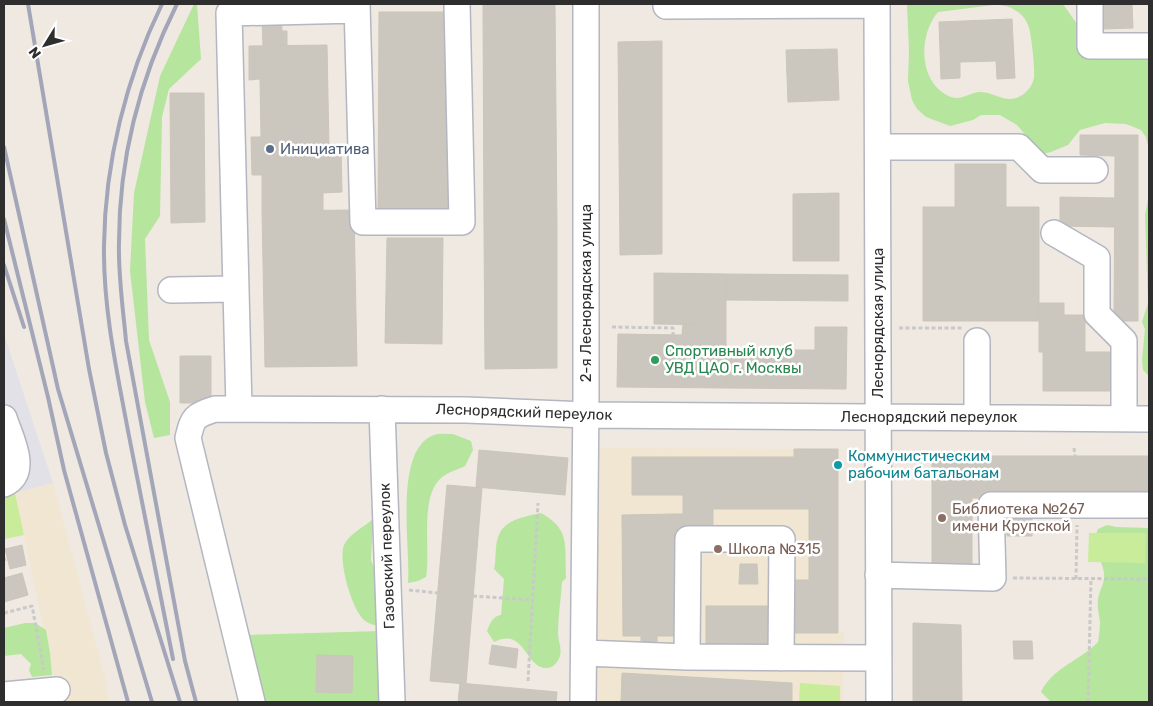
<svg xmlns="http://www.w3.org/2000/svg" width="1153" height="706" viewBox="0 0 1153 706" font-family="Rubik,sans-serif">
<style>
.industrial{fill:#e3e1e8}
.education{fill:#f0e6d1}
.green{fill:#b6e59e;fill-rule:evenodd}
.pitch{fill:#c9ec9a}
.building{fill:#cbc7bf;stroke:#cbc5ba}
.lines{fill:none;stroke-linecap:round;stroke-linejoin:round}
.minor-casing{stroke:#b4b7c1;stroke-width:28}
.path{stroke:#c9c9c9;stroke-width:3;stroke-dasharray:4 2.5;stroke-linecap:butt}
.minor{stroke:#fff;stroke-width:25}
.rail{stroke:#a3a6b8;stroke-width:4}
.service-dot{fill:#5c6f8a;stroke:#fff;stroke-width:2}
.leisure-dot{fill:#2e9e5b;stroke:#fff;stroke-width:2}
.culture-dot{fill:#0f9aa8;stroke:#fff;stroke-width:2}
.education-dot{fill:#8d6e63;stroke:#fff;stroke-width:2}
.labels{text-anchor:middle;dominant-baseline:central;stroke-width:5;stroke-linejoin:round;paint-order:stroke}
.service-label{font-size:15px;fill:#4e5e75;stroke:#fff;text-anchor:start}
.street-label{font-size:15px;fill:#2e2e2e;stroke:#fff}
.leisure-label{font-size:15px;fill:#27864d;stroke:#fff;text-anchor:start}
.culture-label{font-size:15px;fill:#0d838f;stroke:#fff;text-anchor:start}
.education-label{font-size:15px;fill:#785e54;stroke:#fff;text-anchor:start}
</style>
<rect width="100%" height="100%" fill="#efe9e1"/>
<!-- industrial -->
<path class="industrial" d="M4 334 53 483 4 496Z"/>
<!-- education -->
<path class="education" d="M599 448 838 449V632H844L843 702H596Z
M53 483 105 678 108 702H59L15 493Z"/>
<!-- green -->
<path class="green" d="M194 4H197L201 59 169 89 162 117 160 216 145 239 149 340 170 402V435L154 438 145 402 130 271 134 193 160 76Z
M907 4H1063L1077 24V43L1082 50 1149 54V150L1146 137 1141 130 1126 124 1105 123 1080 130 1068 145 1051 152 1041 154 1027 142 1023 132 1017 125 1000 115H981L973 120 950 126 926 117 917 109 912 100 908 81 909 51ZM994 5C1011 4 1027 14 1030 32 1032 42 1035 69 1034 78 1032 89 1021 99 1010 99 1000 99 991 92 980 92 970 92 962 101 951 97 918 84 918 35 938 12Z
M1149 194V376L1143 370 1142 360 1145 329 1142 322 1148 303 1145 215Z
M453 434 471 441 473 450 465 466C457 470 448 472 441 478 419 498 431 550 426 577L418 581 408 583C411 549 393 449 434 435 439 433 447 434 453 434Z
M541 513C572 530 564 548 566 578L562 582C561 599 558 616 558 633 558 641 562 647 560 656 558 662 553 668 547 668 525 669 525 626 494 642L487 631C490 623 493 616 501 615L504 579 494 569C496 562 495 556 496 549 497 521 518 518 541 513Z
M373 519 371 560 378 578 380 626C374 625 368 624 363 619 351 607 338 560 344 545 349 534 364 527 373 519Z
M1107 525 1116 527 1149 528V702H1051L1041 692C1053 667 1080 661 1098 642 1099 635 1100 629 1100 622 1099 613 1096 605 1099 595 1101 588 1105 582 1104 573 1102 556 1089 550 1098 529Z
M25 623H35L46 630 50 653 52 675 32 677 29 670 31 664 21 654 4 656V628Z
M380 631 382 702H262L247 635Z"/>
<!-- pitch -->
<path class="pitch" d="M15 493 24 535 4 539V496Z
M1089 533H1146L1145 563 1088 562Z
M800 683 840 686V702H799Z"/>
<!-- building -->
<path class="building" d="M483 4H555L557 230H484Z
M1102 4H1132L1133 28 1103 29Z
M379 12H448V215L378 214Z
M281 16 282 31H287V45L263 46 262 17Z
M1012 19 1015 78 997 79 996 61 960 62V78L941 79 939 22Z
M662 41V254L620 255 618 42Z
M327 45 329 148H341L342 192 323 193V211H262V175H252L251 137H261L260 79 249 80V46Z
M837 49 839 100 788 102 786 50Z
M170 93H204L205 222 171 223Z
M1080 135H1138V321H1114L1115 156 1080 155Z
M955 164H1006V207H1039V321H923V207H955Z
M839 193V261H793V194Z
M1060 197 1114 198V227L1060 226Z
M354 210 357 366 265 367 262 211Z
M484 230H557V368L485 369Z
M387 238H443L442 344 385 343Z
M654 273 726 274V325L654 324Z
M726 274 848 275V301L726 300Z
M1039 303H1064V315H1085V352H1039Z
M683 324 726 325V388L617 387 618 334 682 335Z
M815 327H847L846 389 726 388V350H815Z
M1043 352H1111V391H1043Z
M180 356H211V403H180Z
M794 449H838V633H790V580H809V509H713V531H675V514H683V495H632V457H794Z
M479 450 568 458 565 495 476 487Z
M932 456H1149V498H972V572H932Z
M447 485 482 488 466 684 430 681Z
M675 514 676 636H657V652H641V636H623L622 515Z
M1032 517V536H1007V518Z
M22 545 26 565 10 569 5 549Z
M740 564H757L758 584H739Z
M22 573 28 595 4 602V578Z
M706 606H770V645H706Z
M913 623 961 625 962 702H913Z
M1013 641H1032L1033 659H1014Z
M492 645 518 649 516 668 489 664Z
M317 655 353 656 352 693 316 692Z
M622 673 792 683V702H621Z
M460 683 557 692 556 702H458Z"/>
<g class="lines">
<!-- minor casing -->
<g class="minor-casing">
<path id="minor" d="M357 4 363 222H462L457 4
M877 4 879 702
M1090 4V46H1149
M666 6 877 5
M878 147H1019L1042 170H1095
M1054 233 1097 258V314L1124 341V419
M171 290 235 289
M977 341V417
M239 408 229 13 357 10
M382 409 392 702
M4 418C10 437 30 472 4 484
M878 575 993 578 991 505H1149
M584 653 687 657 878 658
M687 657 688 539H782L781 658
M4 695 57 690
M252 702 188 438C193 417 194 416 215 409L466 410 586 415 1149 419
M583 702 586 396V4"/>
</g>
<!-- path -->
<path class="path" d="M612 327 673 328V335
M899 328H962
M1074 448 1075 456
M4 560 6 559
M1013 578 1149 579
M1076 579 1077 525
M409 590 438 593
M473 596 533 600
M4 613 32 606 44 670
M528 681 538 503
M1088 702 1091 579"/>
<!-- minor -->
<use href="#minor" class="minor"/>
<!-- rail -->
<path class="rail" d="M28 4 89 369 106 453 125 525 180 702
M162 4C126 78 105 162 104 245 103 309 117 372 129 436 143 510 158 584 173 659
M177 4C140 78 119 159 119 242 118 275 123 308 126 341L185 661 196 702
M4 147 58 389 152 702
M4 219 48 397 64 470 128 702
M4 265 24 327"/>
</g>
<!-- markers -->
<circle class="service-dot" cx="270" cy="149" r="5"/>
<circle class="leisure-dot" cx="655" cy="360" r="5"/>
<circle class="culture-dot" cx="838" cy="465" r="5"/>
<g class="education-dot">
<circle cx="942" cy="518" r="5"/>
<circle cx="718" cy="549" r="5"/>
</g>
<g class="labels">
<!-- service labels -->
<g class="service-label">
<text x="280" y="149">Инициатива</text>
</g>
<!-- street labels -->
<g class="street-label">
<text transform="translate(586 293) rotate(-90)">2-я Леснорядская улица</text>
<text transform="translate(878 323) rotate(-90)">Леснорядская улица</text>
<text transform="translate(524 412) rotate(2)">Леснорядский переулок</text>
<text x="929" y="417">Леснорядский переулок</text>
<text transform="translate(387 556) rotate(-92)">Газовский переулок</text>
</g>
<!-- leisure labels -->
<g class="leisure-label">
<text x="665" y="351">Спортивный клуб<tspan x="665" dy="17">УВД ЦАО г. Москвы</tspan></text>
</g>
<!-- culture labels -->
<g class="culture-label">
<text x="848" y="456">Коммунистическим<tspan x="848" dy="17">рабочим батальонам</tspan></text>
</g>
<!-- education labels -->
<g class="education-label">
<text x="952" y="509">Библиотека №267<tspan x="952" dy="17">имени Крупской</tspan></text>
<text x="728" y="549">Школа №315</text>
</g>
</g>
<!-- border -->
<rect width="1153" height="706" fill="none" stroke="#2e2e2e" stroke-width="10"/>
<!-- north arrow -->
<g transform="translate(45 45) rotate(233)" stroke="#ffffff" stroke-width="4" paint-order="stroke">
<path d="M0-4L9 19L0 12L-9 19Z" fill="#2e2e2e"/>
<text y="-8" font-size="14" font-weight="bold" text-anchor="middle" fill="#2e2e2e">N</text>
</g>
</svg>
